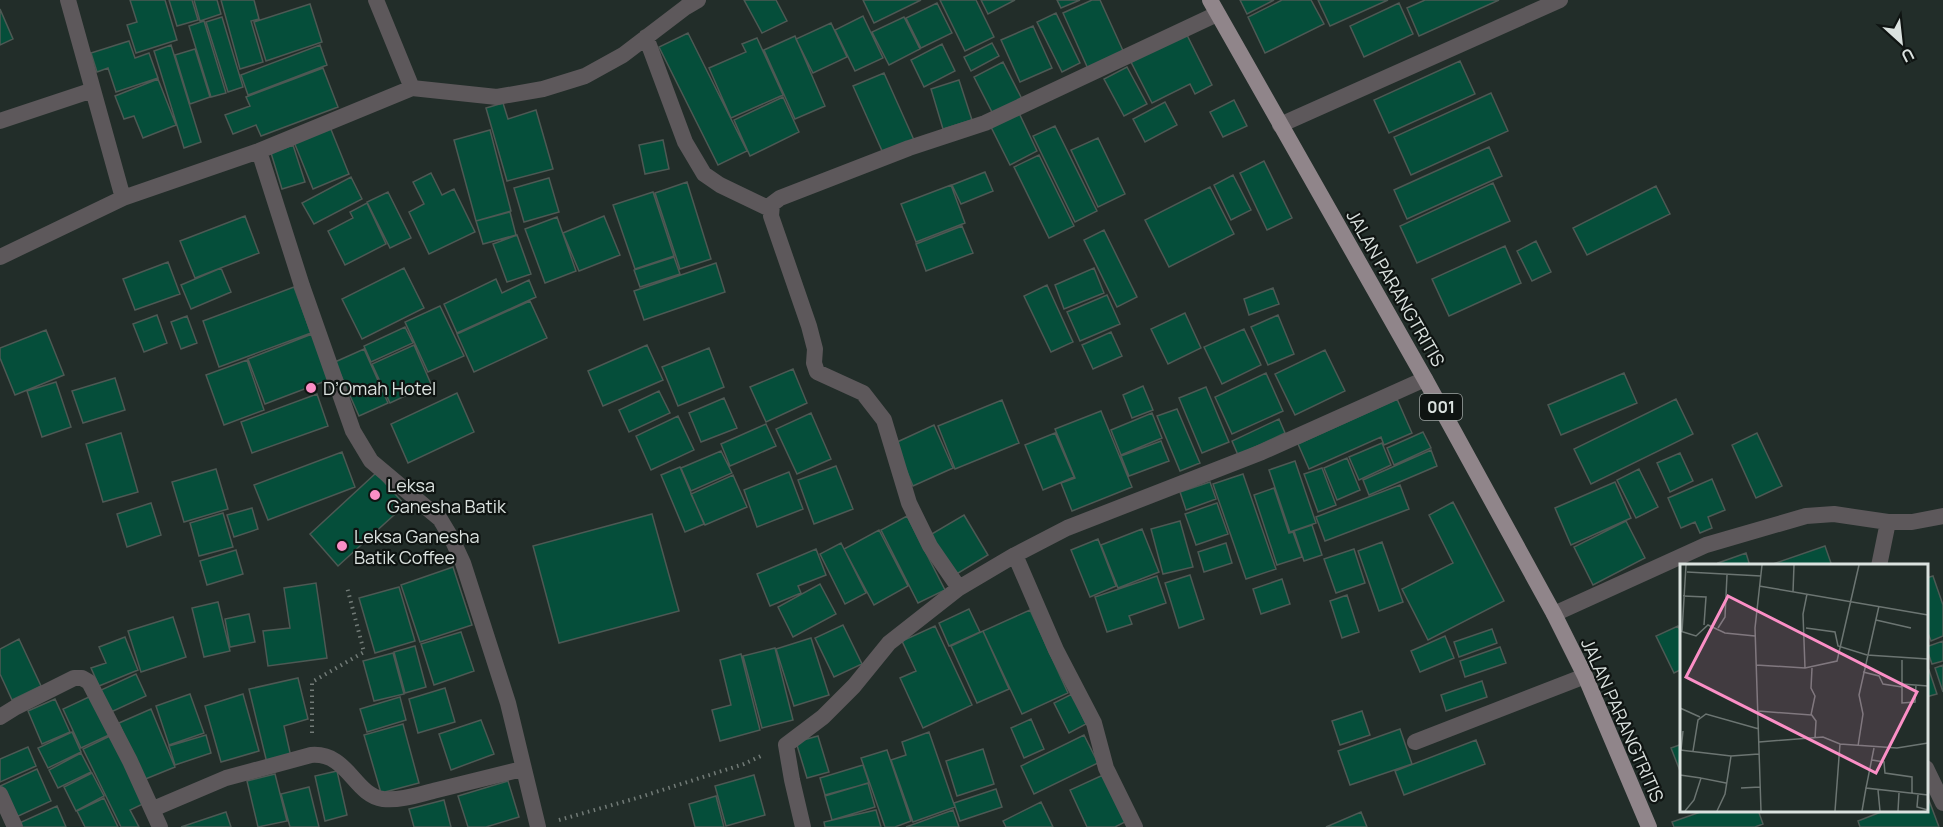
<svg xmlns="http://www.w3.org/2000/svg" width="1943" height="827" viewBox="0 0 1943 827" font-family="Manrope,sans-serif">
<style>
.building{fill:#054e3a;stroke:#4d5954;stroke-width:1.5}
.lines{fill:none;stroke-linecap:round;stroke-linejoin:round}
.path{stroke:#727b77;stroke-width:4;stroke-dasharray:1.5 4.5;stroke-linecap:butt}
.service{stroke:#5d585b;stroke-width:16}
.minor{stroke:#5d585b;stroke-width:16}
.primary{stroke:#90858a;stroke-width:16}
.poi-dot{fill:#fb8fc6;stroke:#0f1412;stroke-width:2}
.labels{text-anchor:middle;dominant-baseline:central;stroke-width:4.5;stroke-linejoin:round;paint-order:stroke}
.shield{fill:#0f1412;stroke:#9ea4a2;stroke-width:1.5}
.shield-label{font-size:16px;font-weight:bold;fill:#dbe2df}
.street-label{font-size:18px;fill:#dbe2df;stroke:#0f1412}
.poi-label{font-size:18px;fill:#dbe2df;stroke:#0f1412;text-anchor:start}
.inset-road{fill:none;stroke:#6c7572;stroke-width:1.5}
.view{fill:#fb8fc6;fill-opacity:0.15;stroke:#fb8fc6;stroke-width:3}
.inset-edge{fill:none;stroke:#dbe2df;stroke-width:3}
</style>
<rect width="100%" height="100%" fill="#222d29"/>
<!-- building -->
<path class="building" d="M130 0H165L177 40 136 53 127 25 137 22Z
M169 0H192L198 20 177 26Z
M194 0H217L221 14 200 21Z
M221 0H254L259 19 251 21 263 62 240 69Z
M744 0H776L787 21 762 33Z
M863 0H921L874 23Z
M940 0H976L994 37 965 51Z
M981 0H1015L988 14Z
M1057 0H1080L1061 8Z
M1092 0H1100L1125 55 1089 71 1063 13Z
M1240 0H1274L1247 14Z
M1282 0H1311L1324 24 1265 53 1248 17Z
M1318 0H1388L1330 26Z
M1425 0H1499L1419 36 1407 8Z
M937 3 952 33 921 48 906 18Z
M1399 3 1413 34 1364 57 1350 26Z
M310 4 322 42 266 61 254 22Z
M0 9 13 39 0 45Z
M1056 13 1080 63 1062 72 1037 22Z
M863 16 883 58 855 71 835 30Z
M222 17 243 87 228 92 206 22Z
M904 17 920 49 889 65 872 32Z
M204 21 226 93 211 97 189 26Z
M831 23 847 57 813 73 796 39Z
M1033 26 1052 68 1020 82 1001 40Z
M688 33 747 151 718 165 659 47Z
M1186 33 1212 85 1195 94 1190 84 1152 103 1131 62Z
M795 36 825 106 795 119 764 50Z
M757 38 783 95 731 118 709 68 746 52 742 44Z
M129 41 135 58 149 53 158 78 116 92 108 68 97 72 91 53Z
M992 43 999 56 971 71 964 57Z
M942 44 955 71 924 87 911 60Z
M171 45 201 142 184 148 154 51Z
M320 45 327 65 248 95 241 75Z
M195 49 210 97 190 104 175 55Z
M1460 61 1475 94 1389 133 1374 100Z
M1003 62 1023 101 994 116 974 77Z
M1127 67 1147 104 1124 116 1104 79Z
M323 68 338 107 261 136 256 125 233 134 225 115 250 106 246 97Z
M884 73 914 140 883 153 853 86Z
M158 79 176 125 143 138 134 116 124 119 115 96Z
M959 80 972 120 943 129 931 89Z
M1491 93 1508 131 1411 175 1394 137Z
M783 97 799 132 750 156 734 120Z
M1234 100 1247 126 1223 137 1210 112Z
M1165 102 1177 125 1145 142 1133 119Z
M503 103 508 119 536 110 553 169 507 181 486 108Z
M1019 113 1037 151 1010 165 991 127Z
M1055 126 1097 211 1075 222 1033 136Z
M330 127 349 174 313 189 294 142Z
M490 130 511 211 476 221 454 140Z
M1098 138 1125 194 1098 207 1071 150Z
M663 140 669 169 645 174 639 145Z
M293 145 305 182 282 189 271 153Z
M1489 147 1502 176 1407 219 1394 190Z
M1039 155 1074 226 1049 238 1014 167Z
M1264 161 1292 218 1267 230 1240 173Z
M985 172 993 191 961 204 952 185Z
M431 173 442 195 454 189 475 232 429 254 409 212 424 204 413 182Z
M1233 175 1251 210 1231 220 1214 185Z
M351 177 362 199 314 224 302 203Z
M549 178 559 212 524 222 514 188Z
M687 182 711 259 680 269 655 193Z
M1493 183 1510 221 1417 263 1400 226Z
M951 185 965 223 916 242 901 204Z
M1656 186 1670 214 1587 255 1573 228Z
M1210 187 1234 234 1169 267 1145 220Z
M388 192 411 238 390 248 367 202Z
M653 192 674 256 635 269 613 205Z
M367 203 386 244 345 265 328 231 353 218 350 212Z
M510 212 516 235 483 244 476 221Z
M245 216 259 253 195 278 180 241Z
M604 216 620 255 579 271 563 233Z
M557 217 576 271 545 283 525 229Z
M962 226 973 253 926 271 916 244Z
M1104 230 1137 297 1117 307 1084 240Z
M517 235 531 274 507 282 493 244Z
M1536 241 1551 272 1532 281 1517 251Z
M1505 246 1521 283 1449 316 1432 279Z
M674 257 680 274 640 287 634 270Z
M168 262 180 294 135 310 123 279Z
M716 263 725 292 644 320 634 291Z
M221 268 231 292 191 309 181 285Z
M404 268 424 308 362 339 342 299Z
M1094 268 1104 293 1064 309 1055 285Z
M496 279 502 293 529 280 536 297 457 333 444 304Z
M1047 285 1073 342 1051 352 1024 296Z
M294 287 311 333 219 367 203 321Z
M1273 288 1279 304 1249 315 1244 299Z
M1107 295 1120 324 1080 341 1067 312Z
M530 301 547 338 474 372 457 334Z
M440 306 464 356 428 372 405 322Z
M1185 313 1201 348 1168 364 1151 329Z
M157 315 167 343 144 352 133 324Z
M1278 315 1294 354 1268 365 1251 327Z
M187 316 197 343 181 349 171 322Z
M405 327 413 343 371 362 364 346Z
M1244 329 1261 365 1222 384 1204 347Z
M46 330 64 375 15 395 0 358V348Z
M1111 332 1122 356 1093 369 1082 345Z
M312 334 328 380 265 404 248 359Z
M414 345 431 384 390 403 372 364Z
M647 345 663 380 603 406 588 371Z
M709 348 724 387 678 406 662 367Z
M364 349 388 403 359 416 335 362Z
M1325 350 1345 391 1295 415 1275 374Z
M247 360 264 410 224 425 206 375Z
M793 369 807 403 766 422 750 387Z
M1266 373 1283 411 1232 434 1215 397Z
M1624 373 1637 403 1561 435 1548 405Z
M115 378 125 410 83 423 72 391Z
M56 382 71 427 42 437 27 391Z
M1143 386 1153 410 1132 418 1123 395Z
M1206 387 1229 442 1202 453 1179 398Z
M659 391 670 413 629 432 619 410Z
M457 393 474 432 408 463 391 424Z
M317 394 328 426 252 453 241 422Z
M724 398 737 428 701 442 689 413Z
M1397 399 1412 433 1384 445 1381 437 1309 469 1298 444Z
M1676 399 1693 434 1591 484 1574 449Z
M1002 400 1019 443 955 469 938 426Z
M1177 409 1200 463 1180 471 1157 416Z
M1101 411 1132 487 1072 511 1061 483 1075 478 1055 429Z
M811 413 831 459 797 474 776 429Z
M1152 413 1162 438 1121 455 1111 430Z
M678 416 694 450 651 470 636 436Z
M1279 419 1285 433 1238 455 1232 441Z
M766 424 776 446 730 466 721 444Z
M934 425 953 468 913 486 895 443Z
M1423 432 1431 448 1394 465 1387 448Z
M121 433 138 492 103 502 86 444Z
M1055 433 1074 477 1043 490 1025 445Z
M1757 433 1782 486 1756 498 1732 445Z
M1161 441 1169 461 1129 476 1121 456Z
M1382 443 1391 465 1359 480 1349 457Z
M1431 450 1437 466 1369 495 1363 480Z
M721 451 732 473 691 491 681 468Z
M342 452 355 487 268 520 254 485Z
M1680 453 1693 481 1670 492 1657 463Z
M1347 458 1360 490 1337 500 1324 468Z
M1295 461 1316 523 1290 532 1269 470Z
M836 466 853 509 814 524 798 480Z
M680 467 704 524 685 532 661 475Z
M1322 468 1336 505 1318 512 1304 474Z
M216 469 228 509 184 522 172 482Z
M1639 469 1658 507 1636 518 1617 480Z
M789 472 803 509 757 527 744 490Z
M376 473 405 505 338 566 310 534Z
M1243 474 1276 569 1246 579 1213 484Z
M733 475 747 507 705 525 691 494Z
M1712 479 1725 510 1708 517 1712 528 1700 533 1695 522 1681 528 1668 498Z
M1210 482 1216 499 1186 510 1180 492Z
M1615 482 1631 518 1571 545 1555 508Z
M1400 485 1409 509 1325 541 1316 517Z
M1274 488 1289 533 1293 532 1302 557 1277 565 1254 495Z
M1453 502 1504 601 1428 640 1402 589 1453 563 1429 515Z
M151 503 161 535 127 547 117 514Z
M1217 503 1228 534 1196 545 1185 514Z
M252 508 258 529 234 537 227 515Z
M223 513 233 547 199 556 190 523Z
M652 514 679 611 559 643 533 546Z
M964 515 988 555 955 575 930 535Z
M907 516 945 590 918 603 881 530Z
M1180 521 1193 567 1163 574 1151 529Z
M1626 521 1645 558 1593 585 1574 547Z
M1312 525 1322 555 1304 561 1294 531Z
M1142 529 1159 572 1118 588 1101 545Z
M879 530 908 586 874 605 844 549Z
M1098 539 1116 586 1090 597 1071 550Z
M1382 542 1403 602 1379 611 1358 551Z
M841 543 866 593 845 604 820 554Z
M1226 543 1232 563 1204 572 1198 552Z
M1825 546 1832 566H1767Z
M816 549 826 575 798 586 801 593 770 606 757 574Z
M1354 549 1365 583 1336 593 1324 559Z
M236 550 243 574 207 585 200 561Z
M1746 553 1750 566H1720L1718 563Z
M453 567 472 625 420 642 401 585Z
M1190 575 1204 619 1179 628 1165 583Z
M1157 576 1166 603 1129 616 1132 624 1107 632 1095 597Z
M1933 576 1943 605V636L1931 641 1926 628V578Z
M1282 579 1290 604 1261 614 1253 589Z
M316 583 327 658 268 666 263 631 290 628 284 588Z
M820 584 836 614 793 637 778 607Z
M399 587 415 641 375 653 359 598Z
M1347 595 1359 632 1342 638 1330 601Z
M218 602 230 651 204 657 192 608Z
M969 609 980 632 949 646 939 623Z
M1030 610 1068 693 1022 714 983 631Z
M249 614 255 642 230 647 225 619Z
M173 617 186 657 141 672 128 631Z
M843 625 862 664 834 677 815 638Z
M935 626 972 705 923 728 900 678 916 671 902 641Z
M1678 626 1682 634V669L1674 673 1656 636Z
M1492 629 1497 643 1459 657 1454 642Z
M983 631 1009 689 977 703 951 646Z
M461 632 474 671 434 685 421 644Z
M1445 636 1454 658 1420 672 1411 651Z
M125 637 138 670 99 686 91 668 106 663 99 647Z
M811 638 829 695 794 706 776 649Z
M19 639 41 686 12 700 0 674V649Z
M1943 641V661L1932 664 1926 647Z
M415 646 426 687 405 693 394 652Z
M1500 647 1506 663 1465 677 1460 661Z
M775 648 793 720 762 728 743 656Z
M393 653 404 694 374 701 363 661Z
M741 654 760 730 720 741 712 710 731 705 720 660Z
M1943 665V692L1935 668Z
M1929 670 1937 694 1926 697V671Z
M136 674 146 696 111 712 101 690Z
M298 678 308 719 284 726 291 757 267 763 249 689Z
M1482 681 1487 697 1446 711 1441 695Z
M445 688 455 722 418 733 409 699Z
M190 694 204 733 169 745 156 706Z
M243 694 259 751 221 762 205 706Z
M1072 694 1086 724 1069 733 1054 703Z
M91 696 109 735 81 748 63 709Z
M400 697 406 720 367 732 360 709Z
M55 699 70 732 42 744 28 711Z
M151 709 175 767 143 780 119 723Z
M1362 711 1370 735 1340 745 1332 721Z
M1031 719 1044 749 1024 758 1011 728Z
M481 720 494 754 451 770 439 734Z
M403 724 419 783 381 793 364 735Z
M1400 729 1412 764 1350 785 1338 751Z
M72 732 81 752 48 768 38 748Z
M929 732 955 807 913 822 891 760 906 755 902 742Z
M112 735 145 803 130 810 139 827H121L83 749Z
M206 735 211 753 175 765 169 746Z
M1084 735 1098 763 1034 794 1021 766Z
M818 736 829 772 807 778 796 742Z
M1476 740 1485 764 1404 795 1395 771Z
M1682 744V771H1680L1671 748Z
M28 747 36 766 0 782V759Z
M983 749 994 784 957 796 946 761Z
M887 750 911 821 895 827H885L861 758Z
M81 753 91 772 58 788 49 770Z
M863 765 869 783 825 795 820 778Z
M37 769 51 801 14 818 0 786Z
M337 771 347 815 325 821 315 776Z
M92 773 104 796 76 811 64 787Z
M275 774 287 821 258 827 247 781Z
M754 775 765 815 726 826 715 786Z
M1103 775 1125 822 1115 827H1087L1070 790Z
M508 781 519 817 486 827H468L458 796Z
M868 783 875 807 832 820 825 796Z
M309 787 319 827H290L281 794Z
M996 789 1002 807 960 821 954 803Z
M1927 795 1939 827H1860L1858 821 1886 810H1926Z
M716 796 724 827H695L689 804Z
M104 798 118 827H85L77 811Z
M444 800 451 827H414L409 809Z
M1041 802 1053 827H1006L1003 821Z
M57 806 66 827H19L17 824Z
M876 810 881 827H825L824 822Z
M953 810 959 827H906Z
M1706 810H1758L1763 824 1755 827H1674L1672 822Z
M226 812 231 827H181Z
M1361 812 1367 827H1326Z"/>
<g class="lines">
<!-- path -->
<path class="path" d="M312 733V682L364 652 347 587
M559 820 637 798 744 764 763 755"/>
<!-- service -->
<path class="service" d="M1280 125 1560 0
M1415 742 1585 676"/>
<!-- minor -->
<path class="minor" d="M68 0 123 198
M376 0 412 88
M646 37 685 142 704 174 720 185 770 209
M0 121 93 90
M259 151 302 286 353 431 371 461 440 519 452 539 463 563 508 703 538 827
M0 257 123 198 259 151 412 88 497 97 543 89 585 76 623 55 686 7 698 0
M1015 555 1056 650 1094 723 1106 768 1135 827
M1879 566 1888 522
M959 588 930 546 909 503 884 420 863 393 817 372 814 363 815 349 809 326 771 216 772 204 780 198 909 148 985 123 1217 14
M1554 614 1706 545 1806 516 1834 514 1888 522H1912L1943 516
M0 717 16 707 74 678H82L89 682 130 761 160 827
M1926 768 1943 803
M0 794 15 827
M153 809 226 778 311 755C348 752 354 795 383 799 401 801 420 794 437 790 466 783 494 776 522 769
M803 827 792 780 786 745 823 717 854 686 889 643 959 588 1015 555 1067 528 1262 452 1425 379"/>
<!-- primary -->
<path class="primary" d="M1210 0 1425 379 1554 614 1585 676 1649 827"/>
</g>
<!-- markers -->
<g class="poi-dot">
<circle cx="311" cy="388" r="6"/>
<circle cx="375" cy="495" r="6"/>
<circle cx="342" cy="546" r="6"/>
</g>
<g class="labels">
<!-- shield labels -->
<rect class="shield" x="1420" y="394" width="42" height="26" rx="4.5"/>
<g class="shield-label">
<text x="1441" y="407">001</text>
</g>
<!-- street labels -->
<g class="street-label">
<text transform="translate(1396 288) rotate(60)">JALAN PARANGTRITIS</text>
<text transform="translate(1623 720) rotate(66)">JALAN PARANGTRITIS</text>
</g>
<!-- poi labels -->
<g class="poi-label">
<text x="323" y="388">D’Omah Hotel</text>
<text x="387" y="485">Leksa<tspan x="387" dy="21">Ganesha Batik</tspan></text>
<text x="354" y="536">Leksa Ganesha<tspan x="354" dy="21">Batik Coffee</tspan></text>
</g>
</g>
<!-- overview -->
<g transform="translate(1680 564)">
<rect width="248" height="248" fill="#222d29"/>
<path class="inset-road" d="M7 8 81 12M79 22 248 51M113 28 114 1M3 32 26 33 24 61M196 56 231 64M38 64 45 53 47 11M126 64 155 68 158 82 187 91 248 95M0 67 16 72 28 61 45 69 75 72M2 68 6 1M222 96V139L235 138 236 121M76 101 125 104 157 97 179 1M125 104 123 50 127 30M183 108 199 112 203 120 222 123M222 120 248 122M0 144 20 153M78 147 131 151 135 132 131 124 132 104M131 150 136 157 135 174M79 178 143 173 160 180 217 184 248 179M178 182 183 150 179 131 199 42M194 184 186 224 248 231M0 186 51 192 79 190M1 186 3 167M13 187 18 156 26 150 79 165M192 196 204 198 205 209 232 213V230M0 211 21 214M61 224 80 223M198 226 200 247M238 231 237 243 248 246M5 247 14 236 21 214 46 219M37 247 45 230 51 192M81 247 75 64 82 1M155 247 160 180M182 247 186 224M218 247 219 229"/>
<path class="view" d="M48 32 237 128 196 209 6 113Z"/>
<rect width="248" height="248" class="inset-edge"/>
</g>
<!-- north arrow -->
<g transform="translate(1901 42) rotate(153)" stroke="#0f1412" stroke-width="4.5" paint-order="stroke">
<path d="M0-4.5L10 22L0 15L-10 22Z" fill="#dbe2df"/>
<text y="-9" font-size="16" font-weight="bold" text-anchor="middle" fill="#dbe2df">U</text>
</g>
</svg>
